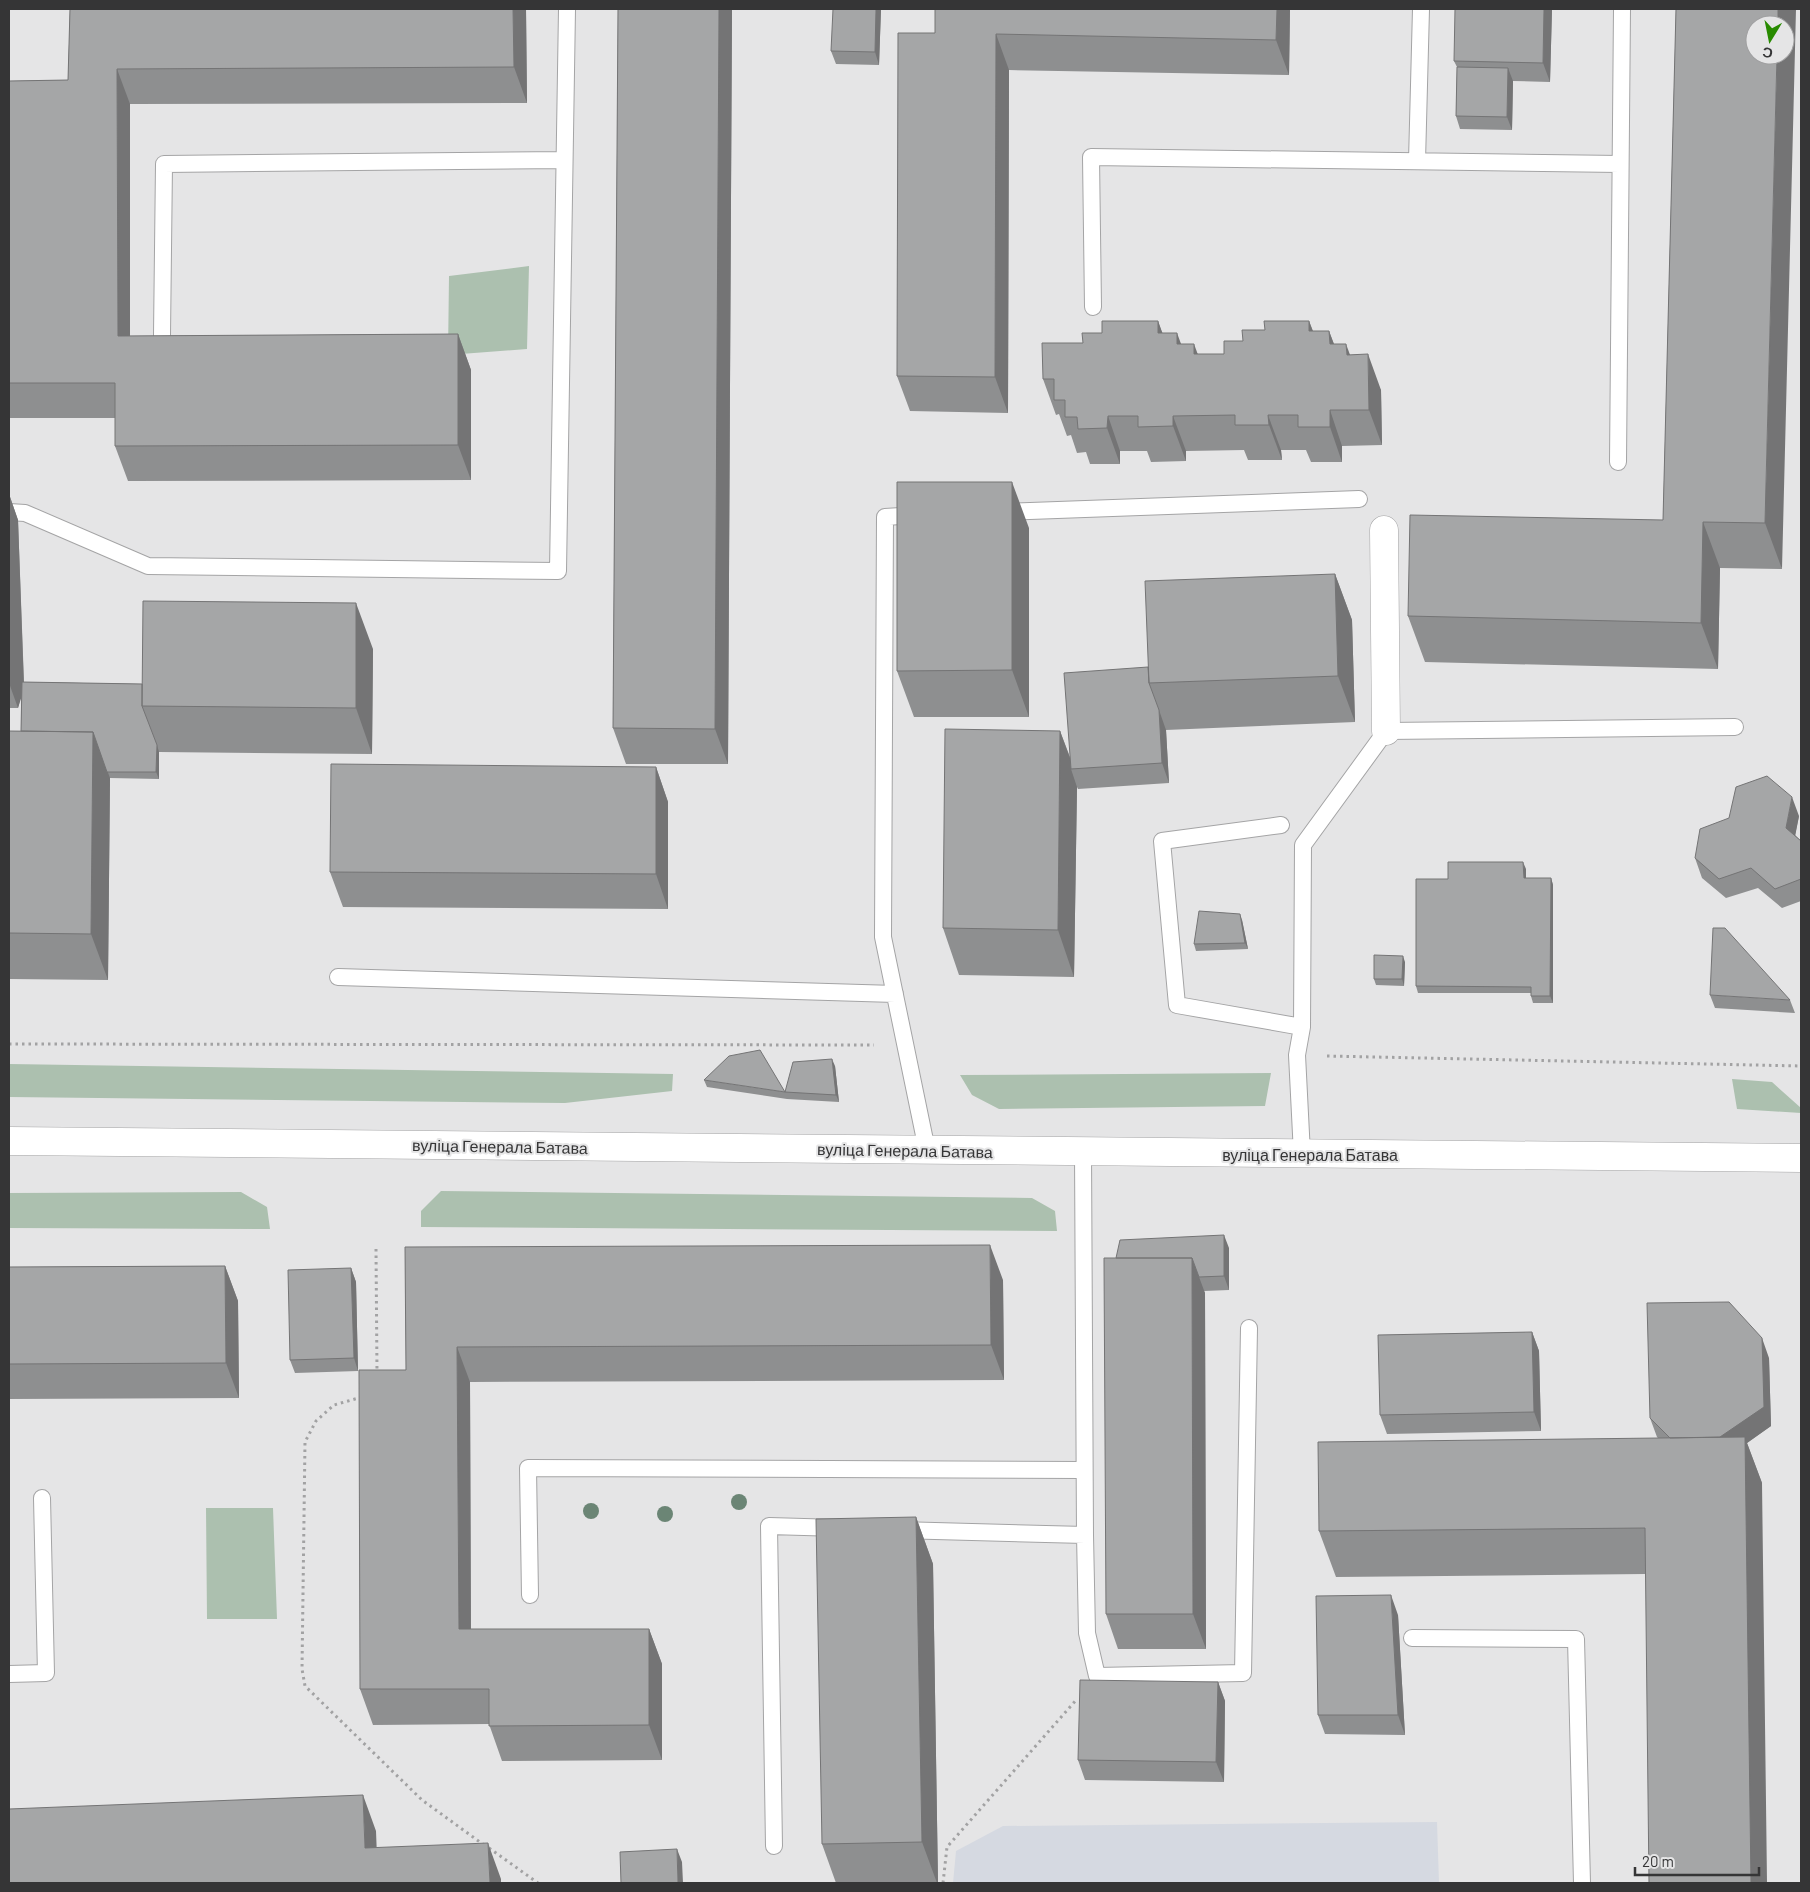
<svg xmlns="http://www.w3.org/2000/svg" width="1810" height="1892" viewBox="0 0 1810 1892" font-family="Barlow,sans-serif">
<style>
.built{fill:#d5d9e1}
.green{fill:#acc0af}
.lines{fill:none;stroke-linecap:round;stroke-linejoin:round}
.lane-casing{stroke:#a4a4a5;stroke-width:18}
.street-casing{stroke:#a4a4a5;stroke-width:29}
.secondary-casing{stroke:#a4a4a5;stroke-width:29}
.path{stroke:#a2a2a3;stroke-width:3;stroke-dasharray:2.5 4;stroke-linecap:butt}
.lane{stroke:#fff;stroke-width:16}
.street{stroke:#fff;stroke-width:28}
.secondary{stroke:#fff;stroke-width:28}
.tree{fill:#6b8575}
.wall{fill:#8e8f90}
.shaded-wall{fill:#747475}
.building{fill:#a5a6a7;stroke:#747475}
.labels{text-anchor:middle;dominant-baseline:central;stroke-width:4;stroke-linejoin:round;paint-order:stroke}
.street-label{font-size:16px;fill:#353536;stroke:#e5e5e6}
</style>
<rect width="100%" height="100%" fill="#e5e5e6"/>
<!-- built -->
<path class="built" d="M1437 1822 1439 1883H953L956 1851 1003 1826Z"/>
<!-- green -->
<path class="green" d="M529 266 527 349 448 355 449 276Z
M9 1064 673 1074 672 1091 565 1103 9 1097Z
M1271 1073 1265 1106 999 1109 972 1095 960 1075Z
M1732 1079 1772 1082 1801 1108V1113L1737 1109Z
M441 1191 1032 1198 1055 1211 1057 1231 421 1227V1211Z
M241 1192 267 1207 270 1229 9 1228V1193Z
M206 1508H273L277 1619H207Z"/>
<g class="lines">
<!-- lane casing -->
<g class="lane-casing">
<path id="lane" d="M1417 161 1421 9
M1093 307 1091 157 1620 164
M162 335 164 164 564 160
M1618 462 1622 9
M9 512 25 513 148 566 558 571 567 9
M1001 512 1359 499
M917 515 885 517 883 937 927 1150
M1281 825 1162 841 1177 1005 1302 1027
M338 977 895 994
M1083 1152 1085 1535 1087 1633 1097 1676 1243 1673 1249 1328
M1302 1154 1297 1055 1302 1027 1303 845 1386 731 1735 727
M898 1530 1085 1535
M530 1595 528 1468 1083 1470
M1412 1638 1576 1639 1582 1883
M9 1674 46 1673 42 1498
M774 1846 769 1526 839 1528"/>
</g>
<!-- street casing -->
<g class="street-casing">
<path id="street" d="M1384 530 1386 731"/>
</g>
<!-- secondary casing -->
<g class="secondary-casing">
<path id="secondary" d="M9 1141 1801 1158"/>
</g>
<!-- path -->
<path class="path" d="M9 1044 874 1045
M1327 1056 1801 1066
M376 1249 377 1373
M362 1397 334 1405 316 1421 305 1442 302 1669 305 1686 422 1800 484 1845
M489 1848 538 1883
M943 1883 947 1847 1077 1699"/>
<!-- lane -->
<use href="#lane" class="lane"/>
<!-- street -->
<use href="#street" class="street"/>
<!-- secondary -->
<use href="#secondary" class="secondary"/>
</g>
<!-- trees -->
<g class="tree">
<circle cx="739" cy="1502" r="8"/>
<circle cx="591" cy="1511" r="8"/>
<circle cx="665" cy="1514" r="8"/>
</g>
<!-- wall -->
<path class="wall" d="M70 9H526L527 103 130 104V336L458 334 471 370V480L128 481 115 446V418H9V81L68 80Z
M618 9H732L728 764H626L613 728Z
M881 9 879 65 836 64 831 51Z
M935 9H1290L1289 75 1009 70 1008 413 910 411 897 376 935 33Z
M1552 9 1550 82 1513 81 1512 130 1460 129 1456 116 1457 67 1454 61Z
M1676 9 1782 569 1720 568 1718 669 1425 662 1408 616 1663 520Z
M1158 321 1162 333 1198 354H1224L1243 341 1265 330 1309 321 1313 331H1329L1334 344 1350 355 1381 390 1382 445 1342 446V462H1311L1306 450H1281L1282 460H1248L1244 450 1186 451V461L1151 462 1147 451H1120V464H1090L1086 452 1077 453 1071 435 1067 436 1059 414 1056 415 1043 379 1083 343 1102 333Z
M9 494 18 520 24 682 143 684 373 649 372 754 159 752V779L110 778 108 980 9 979V731H21V696L18 708H9Z
M1029 528V717H914L897 671Z
M1335 574 1352 620 1355 722 1166 730 1169 783 1078 789 1077 787 1074 977 959 975 943 928 1060 731 1070 757 1148 667Z
M656 767 668 802V909L343 907 330 872Z
M1799 816 1795 835 1801 841V901L1782 908 1758 888 1726 898 1702 878 1695 858Z
M1526 869V878H1551L1553 885V1003H1533L1531 996V993H1418L1416 986 1448 879Z
M1242 920 1248 949 1196 951 1194 944Z
M1405 962 1404 986 1376 985 1374 979Z
M1710 995 1790 1000 1795 1013 1715 1008Z
M835 1066 839 1102 787 1099 707 1087 704 1080 785 1092Z
M405 1247 1003 1280 1004 1380 470 1382 471 1629H649L662 1664V1760L502 1761 489 1724 373 1725 360 1689 406 1370Z
M1229 1248V1290L1204 1291 1205 1293 1206 1649H1118L1106 1614 1116 1258Z
M225 1266 238 1301 239 1398 9 1399V1267Z
M351 1268 356 1282 358 1371 295 1373 290 1360Z
M1532 1332 1539 1351 1541 1431 1387 1434 1380 1415Z
M1769 1358 1771 1426 1747 1443 1762 1483 1645 1574 1336 1577 1319 1531 1658 1438 1657 1437 1650 1418Z
M916 1517 933 1564 938 1883H836L822 1844Z
M1398 1615 1405 1735 1325 1734 1318 1715Z
M1218 1682 1225 1701 1224 1782 1085 1780 1078 1760Z"/>
<!-- shaded-wall -->
<path class="shaded-wall" d="M513 9H526L527 103 514 67Z
M719 9H732L728 764 715 729Z
M876 9H881L879 65 875 52Z
M1277 9H1290L1289 75 1276 40Z
M1544 9H1552L1550 82 1543 63Z
M1778 9H1796L1782 569 1765 523 1777 55H1785V25H1778Z
M996 34 1009 70 1008 413 995 377Z
M1508 68 1513 81 1512 130 1507 117Z
M117 69 130 104V371L118 336Z
M1158 321 1171 356 1158 333Z
M1309 321 1322 356 1309 331Z
M1329 331 1342 366 1330 344Z
M1177 333 1190 368 1177 344Z
M458 334 471 370V480L458 445Z
M1194 344 1207 379 1194 354Z
M1346 344 1359 379 1347 355Z
M1368 354 1381 390 1382 445 1369 410Z
M1330 410 1342 446V462L1330 427Z
M1268 415 1281 450 1282 460 1269 425Z
M1108 416 1120 451V464L1107 428Z
M1173 416 1186 451V461L1173 426Z
M1012 482 1029 528V717L1012 670Z
M9 494 18 520 24 689 18 708 9 683Z
M1703 522 1720 568 1718 669 1701 623Z
M1335 574 1352 620 1355 722 1338 676Z
M356 603 373 649 372 754 356 708Z
M1159 710 1166 730 1169 783 1162 763Z
M1060 731 1074 769H1071L1077 787 1074 977 1058 930Z
M93 732 110 778 108 980 91 934Z
M157 745 159 752V779L156 772Z
M656 767 668 802V909L656 874Z
M1792 797 1799 816 1793 847 1786 828Z
M1523 862 1526 869V885L1524 878Z
M1551 878 1553 885V1003L1550 996Z
M1240 914 1242 920 1248 949 1245 943Z
M1403 956 1405 962 1404 986 1402 979Z
M832 1059 835 1066 839 1102 836 1095Z
M1224 1235 1229 1248V1290L1224 1276Z
M990 1245 1003 1280 1004 1380 991 1345Z
M1192 1258 1205 1293 1206 1649 1193 1614Z
M225 1266 238 1301 239 1398 226 1363Z
M351 1268 356 1282 358 1371 354 1358Z
M1532 1332 1539 1351 1541 1431 1534 1412Z
M1762 1338 1769 1358 1771 1426 1747 1443 1762 1483 1767 1883H1751L1713 1443Z
M457 1347 470 1382 471 1665 459 1629Z
M916 1517 933 1564 938 1883H937L922 1842Z
M1391 1595 1398 1615 1405 1735 1398 1715Z
M649 1629 662 1664V1760L649 1725Z
M1218 1682 1225 1701 1224 1782 1216 1762Z
M363 1795 376 1831 378 1883 365 1848Z
M488 1843 501 1879V1883H490Z
M677 1849 682 1862 683 1883H678Z"/>
<!-- building -->
<path class="building" d="M70 9H513L514 67 117 69 118 336 458 334V445L115 446V383H9V81L68 80Z
M618 9H719L715 729 613 728Z
M833 9H876L875 52 831 51Z
M935 9H1277L1276 40 996 34 995 377 897 376 898 33H935Z
M1455 9H1544L1543 63 1454 61Z
M1676 9H1778V25H1755V55H1777L1765 523 1703 522 1701 623 1408 616 1410 515 1663 520Z
M1457 67 1508 68 1507 117 1456 116Z
M1102 321H1158V333H1177V344H1194V354H1224V341H1243L1242 330H1265L1264 321H1309V331H1329L1330 344H1346L1347 355 1368 354 1369 410H1330V427H1298V415H1268L1269 425H1235V415L1173 416V426L1138 427V416H1108L1107 428 1078 429 1077 417H1065V400H1054V379H1043L1042 343H1083L1082 333H1102Z
M897 482H1012V670L897 671Z
M1335 574 1338 676 1149 683 1145 581Z
M143 601 356 603V708L142 706Z
M1148 667 1149 683 1159 710 1162 763 1071 769 1064 673Z
M22 682 142 684V706L157 745 156 772H107L93 732 21 731Z
M945 729 1060 731 1058 930 943 928Z
M9 731 93 732 91 934 9 933Z
M331 764 656 767V874L330 872Z
M1767 776 1792 797 1786 828 1801 841V879L1775 889 1751 868 1719 879 1695 858 1700 829 1729 818 1736 787Z
M1448 862H1523L1524 878H1551L1550 996H1531V987L1416 986V879H1448Z
M1199 911 1240 914 1245 943 1194 944Z
M1713 928H1725L1790 1000 1710 995Z
M1374 955 1403 956 1402 979H1374Z
M760 1050 785 1092 704 1080 729 1056Z
M832 1059 836 1095 785 1092 793 1062Z
M1224 1235V1276L1199 1277 1192 1258H1116L1120 1240Z
M990 1245 991 1345 457 1347 459 1629H649V1725L489 1726V1689H360L359 1370H406L405 1247Z
M1104 1258H1192L1193 1614H1106Z
M225 1266 226 1363 9 1364V1267Z
M351 1268 354 1358 290 1360 288 1270Z
M1729 1302 1762 1338 1764 1407 1720 1437 1670 1438 1650 1418 1647 1303Z
M1532 1332 1534 1412 1380 1415 1378 1335Z
M1745 1437 1751 1883H1649L1645 1528 1319 1531 1318 1442Z
M916 1517 922 1842 822 1844 816 1519Z
M1391 1595 1398 1715H1318L1316 1596Z
M1080 1680 1218 1682 1216 1762 1078 1760Z
M363 1795 365 1848 488 1843 490 1883H9V1809Z
M677 1849 678 1883H621L620 1852Z"/>
<g class="labels">
<!-- street labels -->
<g class="street-label">
<text transform="translate(500 1146) rotate(1)">вуліца Генерала Батава</text>
<text transform="translate(905 1150) rotate(1)">вуліца Генерала Батава</text>
<text x="1310" y="1154">вуліца Генерала Батава</text>
</g>
</g>
<!-- border -->
<rect width="1810" height="1892" fill="none" stroke="#353536" stroke-width="20"/>
<!-- north arrow -->
<g transform="translate(1770 40) rotate(190)"><circle r="24" fill="#e5e5e6" stroke="#9f9fa0"/>
<path d="M0-4L9 19L0 12L-9 19Z" fill="#288b00"/>
<text y="-8" font-size="14" font-weight="bold" text-anchor="middle" fill="#353536">С</text>
</g>
<!-- scale -->
<path d="M1635 1867v8h124v-8" fill="none" stroke="#353536" stroke-width="2.5"/>
<text x="1642" y="1867" font-size="15" fill="#353536" stroke="#e5e5e6" stroke-width="4" paint-order="stroke">20 m</text>
</svg>
